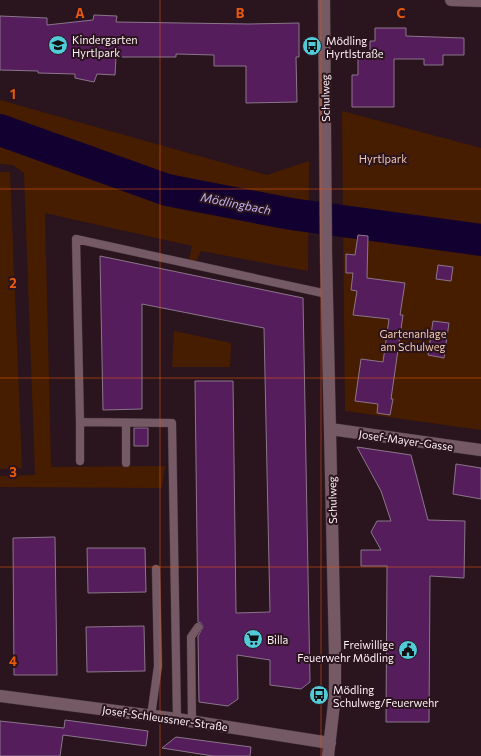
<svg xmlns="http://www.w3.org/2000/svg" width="481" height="756" viewBox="0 0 481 756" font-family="Commissioner,sans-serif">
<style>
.green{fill:#471d00}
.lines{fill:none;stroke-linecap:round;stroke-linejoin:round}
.river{stroke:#120030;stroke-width:32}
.building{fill:#561d5c;stroke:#8a768b}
.lane-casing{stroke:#403237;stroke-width:9}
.street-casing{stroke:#403237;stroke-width:13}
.lane{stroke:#755964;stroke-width:8}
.street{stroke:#755964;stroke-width:12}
.grid{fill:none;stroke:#e8590c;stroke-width:1;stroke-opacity:0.55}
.labels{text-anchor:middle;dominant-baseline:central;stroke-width:4;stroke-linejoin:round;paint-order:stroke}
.poi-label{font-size:11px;fill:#fef0f5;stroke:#2a141d;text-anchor:start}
.street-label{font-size:11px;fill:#fef0f5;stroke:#2a141d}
.park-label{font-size:11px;fill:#f2c8ae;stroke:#2a141d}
.water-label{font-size:12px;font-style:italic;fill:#c1b4f3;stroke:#2a141d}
.grid-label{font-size:13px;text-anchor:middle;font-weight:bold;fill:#e8590c;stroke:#2a141d;stroke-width:4;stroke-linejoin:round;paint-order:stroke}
</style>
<rect width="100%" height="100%" fill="#2a141d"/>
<!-- green -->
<path class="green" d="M0 100 267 175 309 161 308 271 201 251 196 262 189 260 192 246 45 213 51 467 165 466 162 488 0 487V476L35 475 24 173 13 165 0 164Z
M342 111 481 148V430L345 411Z
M0 172H10L22 468 0 469Z
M174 331 231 343 230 367H172Z"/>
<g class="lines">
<!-- river -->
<path class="river" d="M0 130 167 190 291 214 481 240"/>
</g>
<!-- building -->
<path class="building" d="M94 15 117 16 116 22 249 24 299 23V57H296L297 102 246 103V66H214V55L176 54V57H116L115 75 97 74 94 82 75 78V74L38 73V71L0 70V16L47 18V25L93 20Z
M375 28H406V36L464 38V55H443V65H424V59H394V107H352V75H358V55H370V41H375Z
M358 235 368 236 367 278 405 283 400 315H403L391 399H393L390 415 377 413 378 404 355 401 361 359 383 362 389 319 353 315 357 291 351 290 353 273H346V254L355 255Z
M100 256 303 298 310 682 301 689 270 685V660L237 655 238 699 228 706 199 702 198 636 203 627 201 623 198 622 195 381H233L236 613 270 612 264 328 142 304V409L103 410Z
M438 265 453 267 451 281 436 279Z
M433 321 449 323 444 358 428 355Z
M134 428H148V446H134Z
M357 447 411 455 428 520 465 521 464 578 430 576 429 722H386L387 566H361V550H381L371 532 377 521H391L381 491Z
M456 464 481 468V499L453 494Z
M55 537 57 675H14L13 538Z
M87 548H145L146 592 88 593Z
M144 626 145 671 87 672 86 627Z
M65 720 148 731 146 746 63 735 60 756H0V721L64 728Z
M176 737 251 747 250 756H213L162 748Z"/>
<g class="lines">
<!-- lane casing -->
<g class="lane-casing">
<path id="lane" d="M80 422V461
M126 463V423
M151 716 158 666 156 569
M177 719 172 423 80 422 76 239 327 294
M192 721 191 637 198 627"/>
</g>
<!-- street casing -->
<g class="street-casing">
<path id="street" d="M324 0 326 253 335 654V695L328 756
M451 0 481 1
M330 429 481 450
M0 696 177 719 330 743"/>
</g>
<!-- lane -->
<use href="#lane" class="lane"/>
<!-- street -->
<use href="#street" class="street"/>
</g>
<!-- grid -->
<path class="grid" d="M160 0V756M321 0V756M0 189H481M0 378H481M0 567H481"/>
<!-- icons -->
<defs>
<g id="school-disc" transform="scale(1)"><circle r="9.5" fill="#52cbd8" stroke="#2a141d"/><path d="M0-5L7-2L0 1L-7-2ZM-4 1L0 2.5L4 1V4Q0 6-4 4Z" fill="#111"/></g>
<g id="bus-disc" transform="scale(1)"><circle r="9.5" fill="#52cbd8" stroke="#2a141d"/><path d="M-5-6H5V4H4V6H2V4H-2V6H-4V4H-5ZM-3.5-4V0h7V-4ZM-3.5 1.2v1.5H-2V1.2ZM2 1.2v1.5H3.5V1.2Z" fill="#111"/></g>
<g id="supermarket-disc" transform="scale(1)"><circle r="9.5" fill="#52cbd8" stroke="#2a141d"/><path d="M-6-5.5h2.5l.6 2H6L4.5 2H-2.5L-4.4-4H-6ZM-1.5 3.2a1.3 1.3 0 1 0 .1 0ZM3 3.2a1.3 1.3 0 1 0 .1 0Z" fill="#111"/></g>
<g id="civic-disc" transform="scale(1)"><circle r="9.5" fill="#52cbd8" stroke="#2a141d"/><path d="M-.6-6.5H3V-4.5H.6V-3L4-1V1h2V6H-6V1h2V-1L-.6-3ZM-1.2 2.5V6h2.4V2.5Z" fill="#111"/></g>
</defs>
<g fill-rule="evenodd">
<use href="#school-disc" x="58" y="45"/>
<use href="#bus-disc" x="312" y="46"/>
<use href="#supermarket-disc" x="253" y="639"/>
<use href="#civic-disc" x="408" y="650"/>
<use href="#bus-disc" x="319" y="695"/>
</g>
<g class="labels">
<!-- poi labels -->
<g class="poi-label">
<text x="72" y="39">Kindergarten<tspan x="72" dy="13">Hyrtlpark</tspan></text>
<text x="326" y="40">Mödling<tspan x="326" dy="13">Hyrtlstraße</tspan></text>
<text x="267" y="639">Billa</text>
<text x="394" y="644" text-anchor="end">Freiwillige<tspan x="394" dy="13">Feuerwehr Mödling</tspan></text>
<text x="333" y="689">Mödling<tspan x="333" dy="13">Schulweg/Feuerwehr</tspan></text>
</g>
<!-- street labels -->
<g class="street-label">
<text transform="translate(325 98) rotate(-91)">Schulweg</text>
<text transform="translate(406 440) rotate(8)">Josef-Mayer-Gasse</text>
<text transform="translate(332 500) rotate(-91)">Schulweg</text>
<text transform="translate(165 718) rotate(8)">Josef-Schleussner-Straße</text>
</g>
<!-- park labels -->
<g class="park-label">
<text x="383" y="158">Hyrtlpark</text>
<text x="413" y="333">Gartenanlage<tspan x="413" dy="13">am Schulweg</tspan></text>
</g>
<!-- water labels -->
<g class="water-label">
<text transform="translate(236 203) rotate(11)">Mödlingbach</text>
</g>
</g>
<g class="grid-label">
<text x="80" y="18">A</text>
<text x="240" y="18">B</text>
<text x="401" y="18">C</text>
<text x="13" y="99">1</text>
<text x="13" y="288">2</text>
<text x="13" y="477">3</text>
<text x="13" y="666">4</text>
</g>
</svg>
